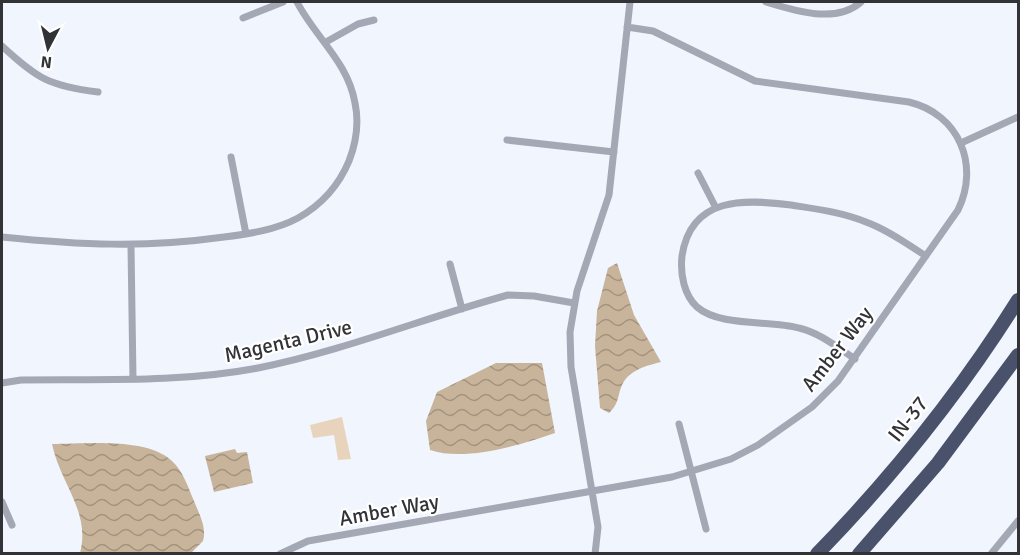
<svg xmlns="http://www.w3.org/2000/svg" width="1020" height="555" viewBox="0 0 1020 555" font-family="Signika,sans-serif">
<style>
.green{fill:#e8d4bc}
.water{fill:url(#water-waves)}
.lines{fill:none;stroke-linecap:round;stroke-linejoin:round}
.street{stroke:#a3a8b4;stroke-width:7}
.highway{stroke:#49526a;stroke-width:14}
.labels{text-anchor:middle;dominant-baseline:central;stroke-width:4.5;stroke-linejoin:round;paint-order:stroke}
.street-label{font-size:21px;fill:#323337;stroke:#fff}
</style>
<defs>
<pattern id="water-waves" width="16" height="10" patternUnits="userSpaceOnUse" patternTransform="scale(1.5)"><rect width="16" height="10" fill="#c8b49b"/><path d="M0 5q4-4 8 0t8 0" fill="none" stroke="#a3937f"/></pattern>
</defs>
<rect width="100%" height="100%" fill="#f1f5fd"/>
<!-- green -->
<path class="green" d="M342 417 351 459 338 460 334 435 313 438 310 425Z"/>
<!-- water -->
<path class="water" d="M617 263 634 315 661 362C648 365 630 370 623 383 617 395 620 403 609 413L600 408 595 346 597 311 608 268Z
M496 363H542L555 433C521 445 465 462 430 450L426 421 437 392Z
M52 444C84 444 147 437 172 461 183 471 188 487 194 501 199 514 207 527 203 541L191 553H80C91 512 60 483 52 444Z
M235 449 237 453 247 452 253 483 214 492 205 456Z"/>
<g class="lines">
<!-- street -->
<path class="street" d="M766 2C795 11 836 24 861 2
M243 18 283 2
M326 42 358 24 374 20
M2 46C38 79 49 86 98 92
M507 140 614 152
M961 143 1018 117
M231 157 246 234
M698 173 716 208
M2 237C79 245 146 248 224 237 248 234 276 230 298 218 321 205 339 185 349 161 356 143 359 122 355 103 348 62 315 37 297 2
M131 246 133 379
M450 264 462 309
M855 359C837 347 820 333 799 328 770 320 720 327 697 307 684 295 680 274 682 256 691 196 745 199 791 205 816 209 842 212 866 222 888 230 907 244 926 256
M2 383 21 380C100 379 180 383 258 368 343 351 424 318 508 295L534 296 574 303
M679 424 706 529
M2 502 12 525
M280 554 308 541 672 477 731 459 758 445 812 407 838 381 958 210C980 165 959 114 909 102L755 81 653 31 627 27
M595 554 598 527 571 367 570 332 577 291 609 195 630 2
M991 554 1018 521"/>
<!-- highway -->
<path class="highway" d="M817 554C893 476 961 391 1018 300
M859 554 938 463 1018 355"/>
</g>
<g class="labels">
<!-- street labels -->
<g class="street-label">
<text transform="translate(288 341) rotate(-13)">Magenta Drive</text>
<text transform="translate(837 349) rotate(-52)">Amber Way</text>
<text transform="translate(908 419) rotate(-52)">IN-37</text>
<text transform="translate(389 510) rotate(-10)">Amber Way</text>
</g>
</g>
<!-- border -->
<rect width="1020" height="555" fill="none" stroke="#323337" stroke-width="6"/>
<!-- north arrow -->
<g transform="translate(48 48) rotate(187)" stroke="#ffffff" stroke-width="4.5" paint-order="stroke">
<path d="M0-4.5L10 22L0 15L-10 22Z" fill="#323337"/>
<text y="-9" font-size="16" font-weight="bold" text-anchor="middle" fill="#323337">N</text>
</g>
</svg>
